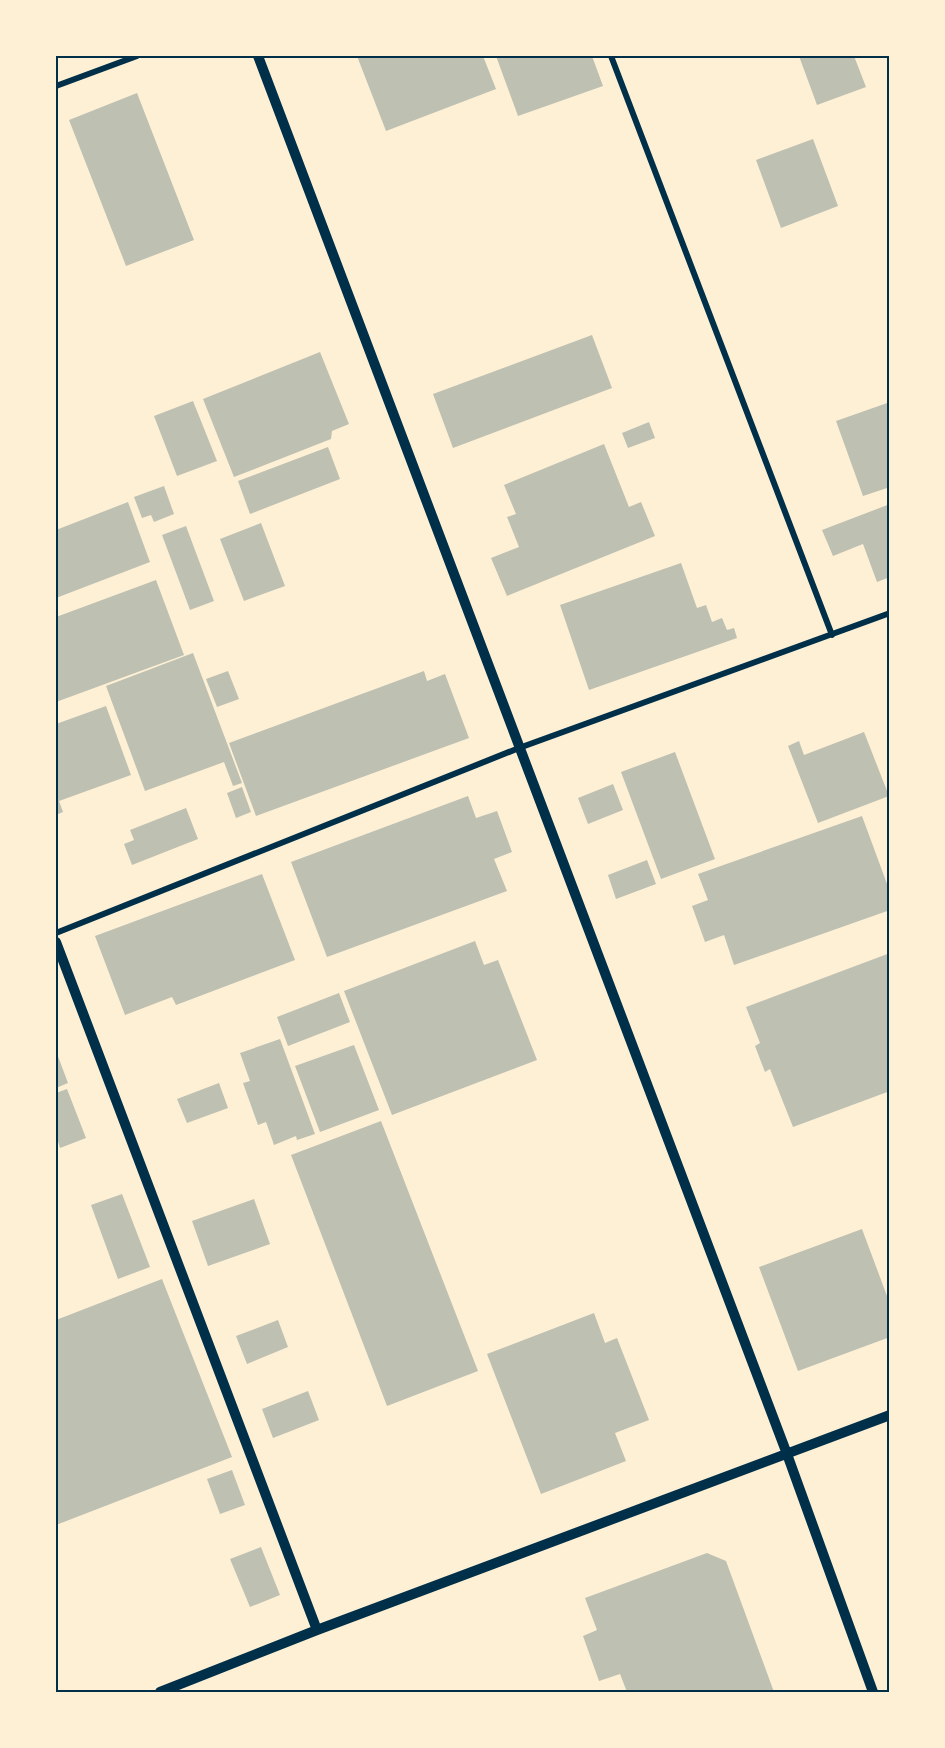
<svg xmlns="http://www.w3.org/2000/svg" width="945" height="1748" viewBox="0 0 945 1748" font-family="'Space Grotesk',sans-serif">
<style>
.building{fill:#bec0b2}
.lines{fill:none;stroke-linecap:round;stroke-linejoin:round}
.minor{stroke:#003049;stroke-width:6}
.tertiary{stroke:#003049;stroke-width:10}
.neatline{fill:none;stroke:#003049;stroke-width:2}
</style>
<rect width="100%" height="100%" fill="#fdf0d5"/>
<!-- building -->
<path class="building" d="M357 56H483L496 89 386 131Z
M496 56H592L603 86 518 116Z
M799 56H854L866 87 817 105Z
M137 93 194 240 126 266 69 120Z
M813 139 838 206 781 228 756 160Z
M592 335 612 388 453 448 433 394Z
M320 352 349 424 332 431 331 439 234 477 203 399Z
M193 401 217 461 177 476 154 416Z
M890 402V487L863 496 836 421Z
M649 422 655 438 628 448 622 433Z
M604 444 629 507 641 502 655 536 507 596 491 558 519 547 507 517 516 514 504 485Z
M328 447 340 479 250 514 238 481Z
M164 486 174 514 154 522 151 515 142 518 134 497Z
M128 502 150 562 56 598V530Z
M890 504V577L877 582 863 544 833 556 822 530Z
M261 523 285 586 244 601 220 539Z
M186 526 214 601 190 610 162 535Z
M681 563 697 608 706 605 712 622 722 618 727 630 734 628 737 638 589 690 560 605Z
M156 580 184 655 56 702V617Z
M193 653 242 783 233 786 224 762 145 791 106 686Z
M228 671 239 699 217 707 206 679Z
M424 671 427 681 445 674 469 738 256 816 229 743Z
M106 706 131 775 59 801 63 812 56 815V724Z
M864 732 889 796 818 823 788 746 799 741 804 755Z
M675 752 715 859 661 879 621 772Z
M613 784 623 810 588 824 578 798Z
M242 787 251 812 236 818 227 793Z
M468 796 476 818 497 811 512 852 494 859 507 891 327 957 291 862Z
M186 808 198 839 132 865 124 844 134 840 130 830Z
M862 816 890 892V910L734 965 724 935 705 942 692 906 708 900 698 874Z
M647 860 656 884 616 899 608 875Z
M262 874 295 960 176 1005 172 997 125 1015 95 936Z
M475 941 484 965 498 960 537 1060 392 1115 344 991Z
M890 953V1091L793 1127 770 1069 765 1072 755 1046 760 1043 746 1007Z
M339 993 350 1022 288 1046 277 1017Z
M280 1039 315 1134 297 1140 296 1136 274 1145 266 1122 258 1125 243 1083 250 1081 240 1053Z
M354 1045 379 1110 320 1132 295 1066Z
M56 1051 68 1083 56 1088Z
M219 1083 228 1108 187 1123 177 1099Z
M67 1089 86 1138 60 1148 56 1135V1093Z
M381 1121 478 1371 387 1406 291 1155Z
M122 1194 150 1267 118 1279 91 1205Z
M254 1199 270 1244 208 1266 192 1221Z
M862 1229 890 1304V1337L798 1371 759 1267Z
M162 1279 232 1457 56 1525V1320Z
M594 1313 605 1343 617 1338 649 1420 615 1433 626 1461 541 1494 487 1354Z
M278 1320 288 1347 247 1364 236 1336Z
M308 1391 319 1420 273 1438 262 1409Z
M232 1470 245 1505 220 1514 207 1479Z
M261 1547 280 1595 250 1607 230 1559Z
M707 1553 726 1561 774 1692H627L620 1674 599 1681 583 1636 597 1630 585 1598Z"/>
<g class="lines">
<!-- minor -->
<path class="minor" d="M611 56 832 635
M56 86 137 56
M56 933 519 748 890 613"/>
<!-- tertiary -->
<path class="tertiary" d="M258 56 787 1454 873 1692
M56 942 317 1630
M160 1692 317 1630 890 1415"/>
</g>
<!-- border -->
<rect width="945" height="1748" fill="none" stroke="#fdf0d5" stroke-width="114"/>
<rect x="57" y="57" width="831" height="1634" class="neatline"/>
</svg>
